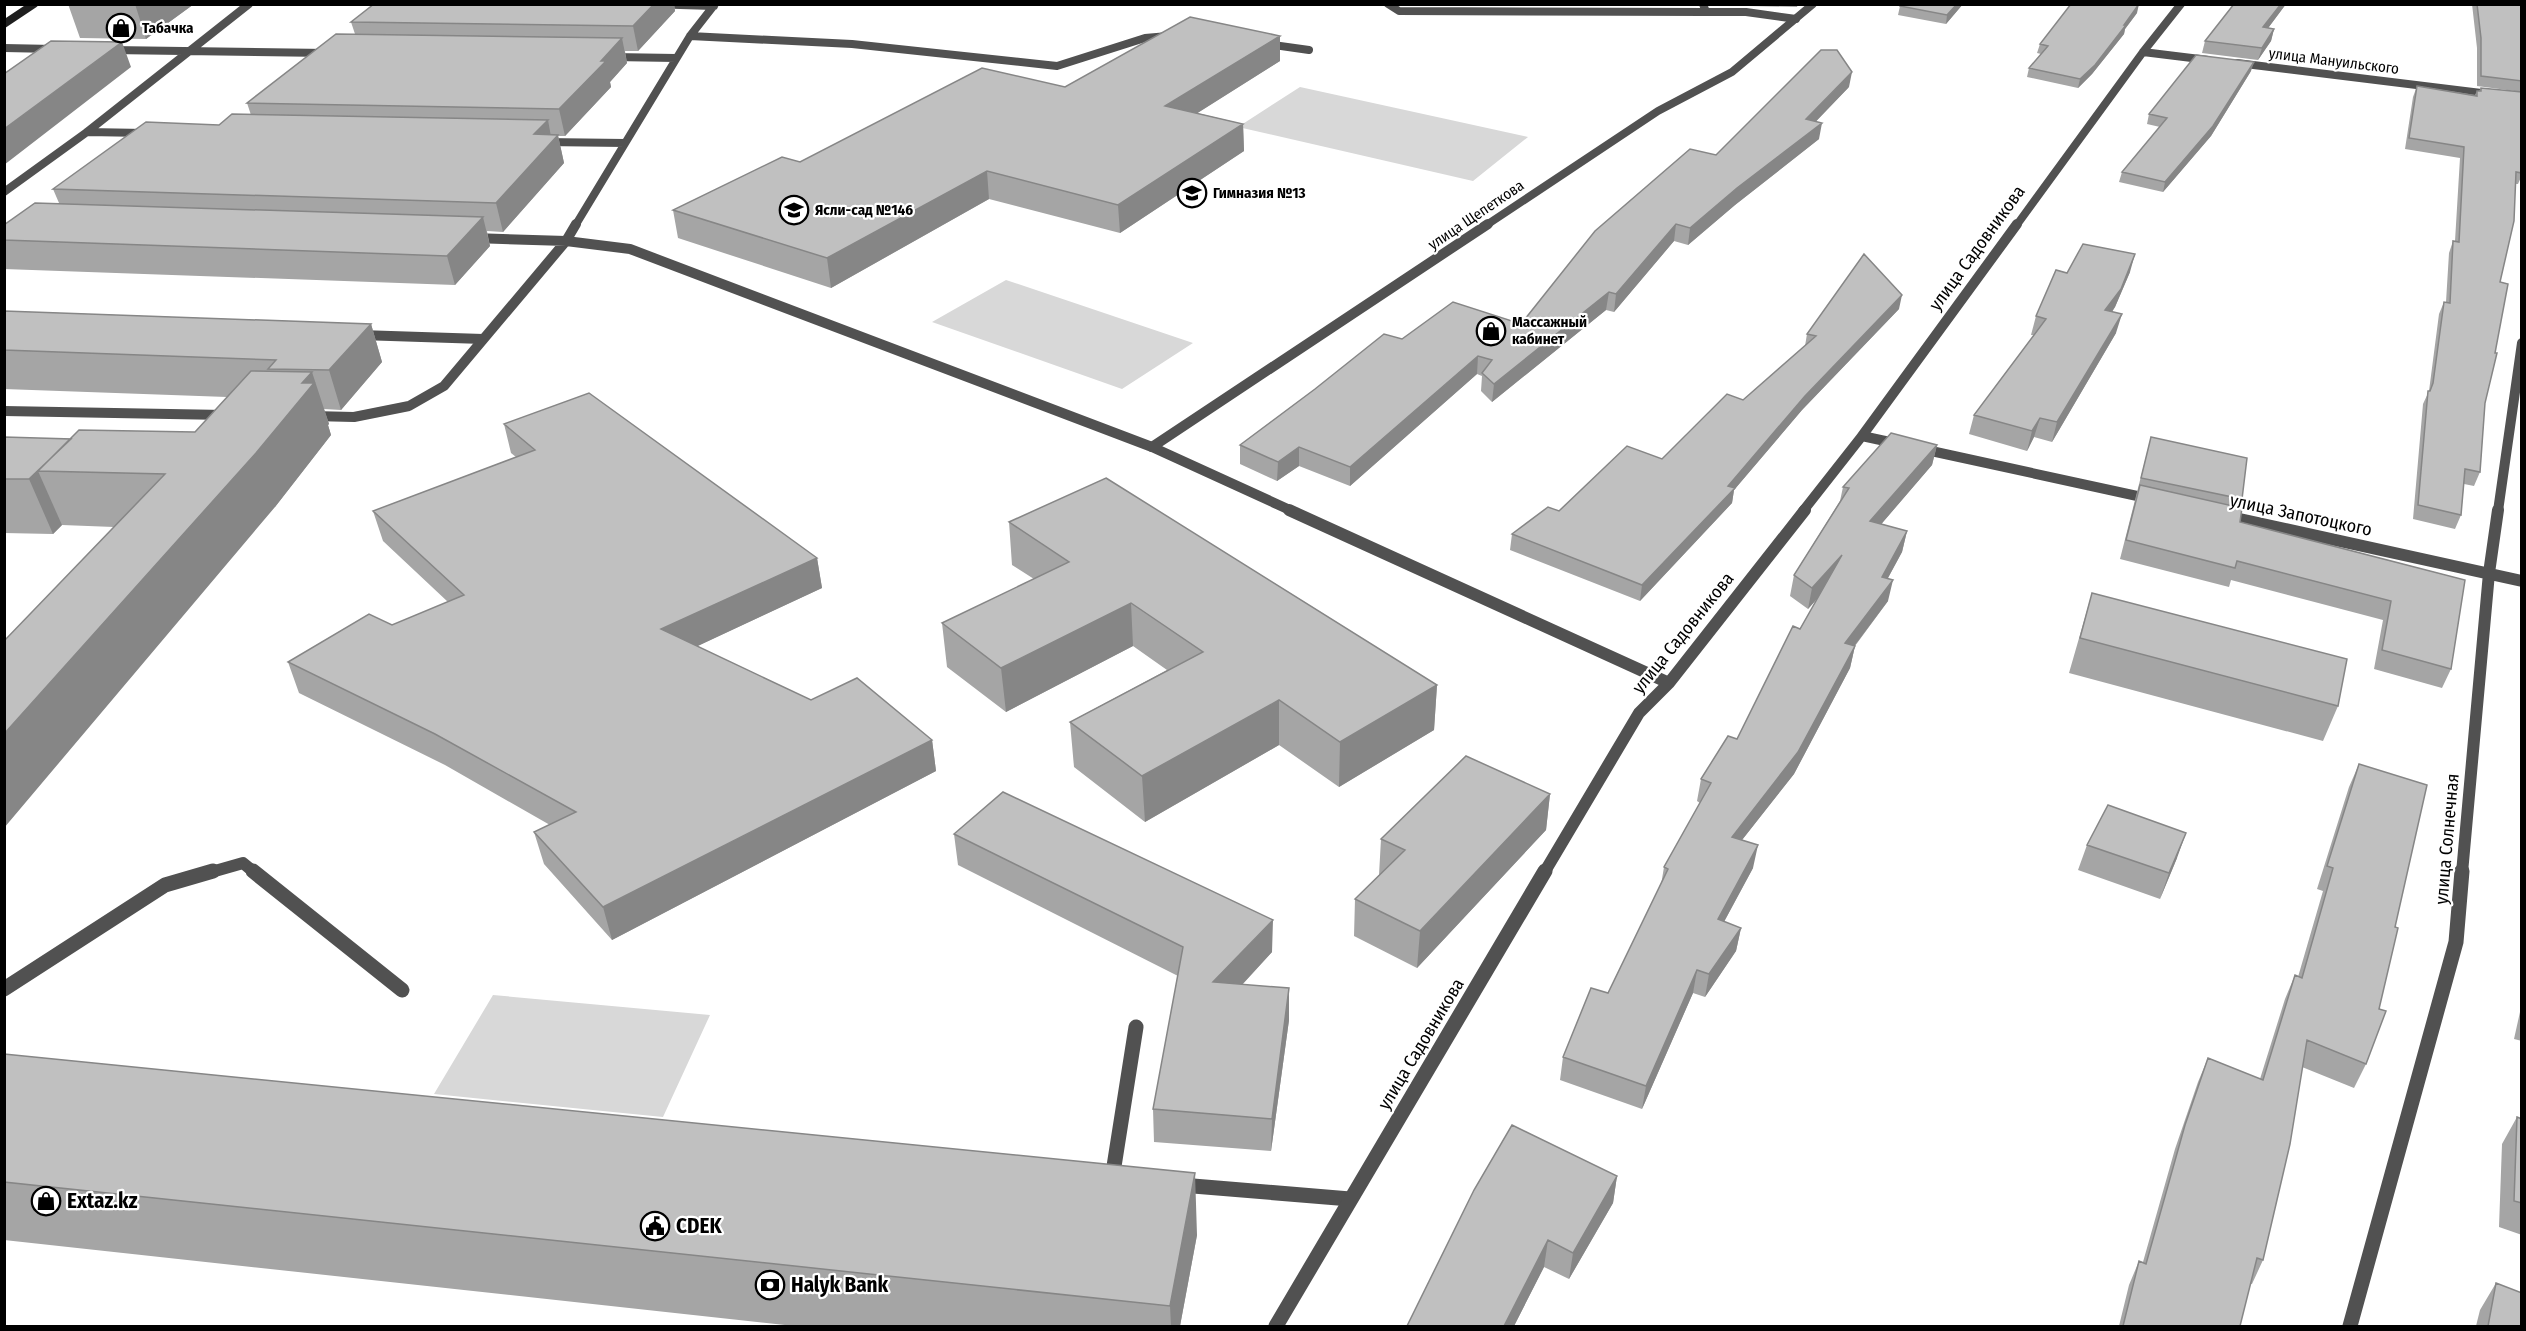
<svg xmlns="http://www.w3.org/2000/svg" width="2526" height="1331" viewBox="0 0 2526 1331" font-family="'Fira Sans Condensed',sans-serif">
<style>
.green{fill:#d8d8d8}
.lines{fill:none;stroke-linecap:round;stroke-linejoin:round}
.service-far3{stroke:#515151;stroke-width:8}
.service-far2{stroke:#515151;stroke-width:10}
.service-far1{stroke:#515151;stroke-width:12}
.service{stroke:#515151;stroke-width:15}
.minor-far3{stroke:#515151;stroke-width:8}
.minor-far2{stroke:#515151;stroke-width:10}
.minor-far1{stroke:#515151;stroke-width:12}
.minor{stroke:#515151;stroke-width:15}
.secondary{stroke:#1e1e1e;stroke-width:8}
.wall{fill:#a5a5a5}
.shaded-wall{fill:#868686}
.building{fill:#c0c0c0;stroke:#868686;stroke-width:1.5}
.labels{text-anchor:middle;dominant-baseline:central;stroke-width:4.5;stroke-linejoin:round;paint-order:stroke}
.far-poi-label{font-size:15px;font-weight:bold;fill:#000;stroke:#fff;text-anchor:start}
.far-street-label{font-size:15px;fill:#000;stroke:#fff}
.street-label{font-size:18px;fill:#000;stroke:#fff}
.near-poi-label{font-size:21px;font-weight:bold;fill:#000;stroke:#fff;text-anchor:start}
</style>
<rect width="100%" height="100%" fill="#fff"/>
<!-- green -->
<path class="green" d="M1300 87 1528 137 1473 181 1238 127Z
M1006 280 1193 343 1122 389 932 322Z
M493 995 710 1015 663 1117 434 1094Z"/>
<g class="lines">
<!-- service-far3 -->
<path class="service-far3" d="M647 4 714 6
M1388 4 1399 11 1706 12 1703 4
M1706 12H1746L1796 19
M690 36 852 44 1057 66 1145 38 1168 36
M1266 44 1309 50
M4 48 54 49
M111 50 327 53
M612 57 676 58
M87 132 145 133
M544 142 625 143
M4 192 87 132 249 4
M575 226 690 36 715 4"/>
<!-- service-far2 -->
<path class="service-far2" d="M473 238 566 241 630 249 1152 447
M360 335 483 339
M4 411 225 415
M312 416 354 417 409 406 444 386 566 241 576 224"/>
<!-- service-far1 -->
<path class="service-far1" d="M208 873 243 863 255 873"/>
<!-- service -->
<path class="service" d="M253 871 402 990
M4 989 165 885 213 871
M1112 1179 1136 1027
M1181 1185 1350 1199"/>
<!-- minor-far3 -->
<path class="minor-far3" d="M2143 52 2208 60
M2237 63 2522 98
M1485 226 1658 111 1732 72 1813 4
M2016 226 2143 52 2181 4"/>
<!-- minor-far2 -->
<path class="minor-far2" d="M1862 436 1899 444
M1152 447 1488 224
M1152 447 1292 511
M1922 449 2151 499
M1803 511 1862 436 2017 224
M2498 511 2522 343"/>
<!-- minor-far1 -->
<path class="minor-far1" d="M1289 510 1669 683
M2226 516 2522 581
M1544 873 1639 713 1669 683 1805 510
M2462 873 2489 573 2498 510"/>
<!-- minor -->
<path class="minor" d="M1276 1326 1545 871
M2350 1326 2456 942 2462 871"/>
<!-- secondary -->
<path class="secondary" d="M4 24 34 4"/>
</g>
<!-- wall -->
<path class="wall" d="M68 4H194L146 39 80 38Z
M374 4H674L675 11 638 51H625L627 63 610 82 611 87 565 136H558L564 163 503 232 487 231 490 246 455 285 4 269V225L59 203 53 189 219 125 251 115 247 103 355 34 351 22Z
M1405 4H1465V5Z
M1747 4H1798L1797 7 1748 6Z
M1963 4 1946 24 1898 15 1900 6Z
M2234 4H2286L2268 28 2274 29 2271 41 2258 60 2202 53 2205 41Z
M2472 4H2522V92L2477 86V48Z
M2137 13 2125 29 2124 34 2092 74 2078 88 2027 77 2029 68 2041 54 2037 53 2040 44Z
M1280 36V61L1197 113 1243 124 1244 151 1120 233 989 199 831 288 678 238 673 210 1065 87Z
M2251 71 2211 136 2163 192 2119 182 2122 172 2160 127 2147 124 2149 114Z
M2417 86 2475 95 2477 91H2479L2481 88 2522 92V175L2518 184H2516L2500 282 2485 403 2480 472 2474 486 2464 484 2461 515 2455 529 2413 519 2423 404 2429 391 2439 314 2444 302H2446L2449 253 2453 241H2455L2460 158 2405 149 2413 97Z
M1849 87 1816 121 1819 139 1735 205 1688 245 1674 241 1614 312 1606 310 1492 402 1481 391 1482 376 1477 374 1350 486 1299 466 1277 481 1240 464V445L1402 339 1521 324 1716 155Z
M2130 272 2115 307 2112 312 2116 333 2052 442 2034 437 2027 451 1969 434 1974 415 2034 335H2031L2036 316 2067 273Z
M1899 309 1802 410 1734 490 1732 503 1640 601 1510 550 1512 534 1662 459 1743 400 1805 346 1807 334Z
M4 311 371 324 382 362 341 410 324 409 329 424 328 425 331 435 275 507 114 527 62 525 53 534 4 533V437L71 439 195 432 227 397 4 389Z
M504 424 817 558 822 588 697 646 811 700 932 740 936 771 612 940 544 864 534 832 550 825 445 765 299 693 288 662 392 625 448 602 383 541 373 511 516 457 511 453Z
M2151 437 2242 499 2239 507 2240 522 2465 580 2451 669 2442 688 2374 669 2383 620 2231 580 2229 587 2120 559Z
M1937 445 1932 465 1881 524 1907 531 1902 552 1888 578V601L1855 646 1850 668 1794 774 1742 840 1753 868 1724 922 1741 928 1736 951 1705 997 1693 993 1642 1109 1560 1080 1563 1057 1608 993 1661 885 1664 867 1700 803 1697 801 1701 779 1737 739 1817 599 1808 609 1790 596 1794 575 1840 501 1843 487Z
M1009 522 1437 685 1434 730 1339 787 1279 745 1145 822 1074 767 1070 722 1167 670 1133 646 1006 712 947 667 942 623 1034 579 1012 565Z
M2092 593 2338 706 2323 741 2069 673Z
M2359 764 2395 927 2366 1064 2354 1088 2302 1067 2263 1260 2252 1284H2250L2240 1326H2119L2129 1285 2139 1261 2143 1262 2175 1149 2198 1082 2208 1058 2260 1079 2285 999 2295 975 2298 977 2323 891 2317 889 2349 787Z
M1550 794 1546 830 1417 968 1354 936 1355 899 1379 875 1381 839Z
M954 834 1272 952 1242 985 1289 988V1020L1271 1151 1154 1142 1153 1109 1178 976 958 865Z
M2087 845 2177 858 2160 899 2078 870Z
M2522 1003V1041L2514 1039Z
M4 1054 1197 1235 1180 1326H794L4 1240Z
M2517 1117 2522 1119V1235L2499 1227 2502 1144Z
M1617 1176 1613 1203 1569 1279 1544 1267 1514 1326H1407Z
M2496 1283 2522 1326H2476L2480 1310Z"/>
<!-- shaded-wall -->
<path class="shaded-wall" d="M135 4H194L146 39Z
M654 4H674L675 11 638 51 633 26Z
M1957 4H1963L1946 24 1947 15Z
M2139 4 2137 13 2125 29 2124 34 2092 74 2078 88 2080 79 2124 25Z
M2281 4H2286L2260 39 2263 27Z
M2274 29 2271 41 2258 60 2262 48Z
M1280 36V61L1166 133 1165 106Z
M622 38 627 63 610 82 611 87 565 136 559 109 601 61Z
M122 42 131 67 4 165V129Z
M2254 62 2251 71 2211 136 2163 192 2165 182Z
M1852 72 1849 87 1803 135 1806 119Z
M548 120 552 142 558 135 564 163 503 232 496 203 534 134Z
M1822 123 1819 139 1735 205 1688 245 1690 228 1737 188Z
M1243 124 1244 151 1120 233 1118 205Z
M987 171 989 199 831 288 827 258Z
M483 217 490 246 455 285 447 256Z
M1676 224 1674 241 1614 312 1616 294Z
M2135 254 2130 272 2115 307 2100 329 2105 310Z
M1609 292 1606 310 1492 402 1494 384Z
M1902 295 1899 309 1802 410 1734 490 1732 503 1640 601 1642 585 1805 396Z
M2122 314 2116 333 2052 442 2057 422Z
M371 324 382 362 341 410 329 370Z
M1478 356 1477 374 1350 486V467Z
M312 372 329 424 328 425 331 435 275 507 4 828V734Z
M2040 418 2034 437 2027 451 2032 431Z
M71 439 38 471 62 525 53 534 29 479Z
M1937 445 1932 465 1866 542 1870 521Z
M1299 447V466L1277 481 1278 462Z
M1907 531 1902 552 1877 598 1882 577Z
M1842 555 1837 576 1808 609 1812 588Z
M817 558 822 588 668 660 661 629Z
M1893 580 1888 601 1840 665 1845 643Z
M1131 603 1133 646 1006 712 1001 668Z
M1855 646 1850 668 1794 774 1727 859 1732 837Z
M1437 685 1434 730 1339 787 1340 742Z
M1279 700V745L1145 822 1142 776Z
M932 740 936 771 612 940 603 907Z
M1550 794 1546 830 1417 968 1420 931Z
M2186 833 2177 858 2160 899 2169 873Z
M1758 845 1753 868 1713 942 1718 919Z
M1273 920 1272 952 1214 1015 1213 982Z
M1741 928 1736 951 1705 997 1709 974Z
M1697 970 1693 993 1642 1109 1646 1086Z
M1289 988V1020L1271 1151 1272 1119Z
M1195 1173 1197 1235 1180 1326H1171L1170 1306Z
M1617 1176 1613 1203 1569 1279 1573 1253Z
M1548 1240 1544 1267 1514 1326H1504Z"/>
<!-- building -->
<path class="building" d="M374 4H654L633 26 351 22Z
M1901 4H1957L1947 15 1900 6Z
M2071 4H2139L2124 25H2126L2095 65 2080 79 2029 68 2048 46 2040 44Z
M2234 4H2281L2263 27 2274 29 2262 48 2205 41Z
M2477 4H2522V81L2481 76V38Z
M1190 17 1280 36 1165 106 1243 124 1118 205 987 171 827 258 673 210 782 157 800 162 982 68 1065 87Z
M336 34 622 38 601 61H606L559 109 247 103Z
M51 41 122 42 4 129V74Z
M1821 50H1837L1852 72 1806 119 1822 123 1737 188 1690 228 1676 224 1616 294 1609 292 1494 384 1482 373 1492 360 1478 356 1350 467 1299 447 1278 462 1240 445 1315 389 1384 334 1402 339 1453 302 1521 324 1595 231 1690 149 1716 155Z
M2196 55 2254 62 2213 126 2165 182 2122 172 2167 118 2149 114Z
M2417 86 2477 96V91H2481V88L2522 92V173L2516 172 2514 221 2500 282 2508 284 2495 353H2497L2485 403 2480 472 2465 469 2461 515 2418 505 2428 391H2430L2433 383 2444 302 2450 303 2453 241 2459 242 2464 147 2409 138Z
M232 114 548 120 534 134 558 135 496 203 53 189 146 122 219 125Z
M35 203 483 217 447 256 4 240V225Z
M2083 244 2135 254 2121 289 2105 310 2122 314 2057 422 2040 418 2032 431 1974 415 2046 319 2036 316 2056 270 2067 273Z
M1864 254 1902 295 1805 396 1728 486 1735 488 1642 585 1512 534 1548 507 1559 511 1627 446 1662 459 1727 394 1743 400 1816 336 1807 334Z
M4 311 371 324 329 370 268 369 276 360 4 350Z
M251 371 312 372 302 383H314L256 453 4 734V641L165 474 38 471 79 430 195 432Z
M589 393 817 558 661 629 811 700 857 678 932 740 603 907 534 832 576 812 435 734 288 662 369 614 392 625 464 595 373 511 535 450 504 424Z
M1891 433 1937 445 1870 521 1907 531 1882 577 1893 580 1845 643 1855 646 1798 752 1732 837 1758 845 1718 919 1741 928 1709 974 1697 970 1646 1086 1563 1057 1591 988 1608 993 1668 869 1664 867 1711 783 1701 779 1728 736 1737 739 1793 626 1800 629 1842 555 1812 588 1794 575 1849 488 1843 487Z
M4 437 71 439 29 479H4Z
M2151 437 2247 458 2242 499 2141 478Z
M1106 478 1437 685 1340 742 1279 700 1142 776 1070 722 1203 652 1131 603 1001 668 942 623 1069 562 1009 522Z
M2140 485 2242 508 2240 522 2465 580 2451 669 2382 650 2391 601 2237 561 2235 568 2126 540Z
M2092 593 2347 659 2338 706 2080 638Z
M1466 756 1550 794 1420 931 1355 899 1405 850 1381 839Z
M2359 764 2427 785 2395 927 2398 928 2379 1009 2386 1011 2366 1064 2307 1040 2290 1144 2263 1260 2257 1258 2240 1326H2123L2139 1261 2146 1264 2185 1125 2208 1058 2263 1080 2295 975 2302 978 2333 868 2327 866Z
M1003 792 1273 920 1213 982 1289 988 1272 1119 1153 1109 1183 947 954 834Z
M2108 805 2186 833 2169 873 2087 845Z
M4 1054 1195 1173 1170 1306 4 1182Z
M2517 1117 2522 1119V1203L2514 1201Z
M1512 1125 1617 1176 1573 1253 1548 1240 1504 1326H1407L1474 1190Z
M2496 1283 2522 1293V1326H2488Z"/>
<!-- icons -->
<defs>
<g id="shop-ring" transform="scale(1.5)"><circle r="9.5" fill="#fff" stroke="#000" stroke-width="1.5"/><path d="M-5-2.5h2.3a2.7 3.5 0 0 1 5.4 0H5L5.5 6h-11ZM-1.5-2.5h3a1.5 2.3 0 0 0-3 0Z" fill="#000"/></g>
<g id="school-ring" transform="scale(1.5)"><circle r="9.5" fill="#fff" stroke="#000" stroke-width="1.5"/><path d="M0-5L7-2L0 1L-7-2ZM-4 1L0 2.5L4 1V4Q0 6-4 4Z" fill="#000"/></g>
<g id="civic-ring" transform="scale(1.5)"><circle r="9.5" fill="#fff" stroke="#000" stroke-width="1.5"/><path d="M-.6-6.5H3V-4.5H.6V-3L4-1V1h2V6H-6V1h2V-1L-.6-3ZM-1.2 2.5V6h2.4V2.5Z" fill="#000"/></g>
<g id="bank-ring" transform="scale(1.5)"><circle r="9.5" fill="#fff" stroke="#000" stroke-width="1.5"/><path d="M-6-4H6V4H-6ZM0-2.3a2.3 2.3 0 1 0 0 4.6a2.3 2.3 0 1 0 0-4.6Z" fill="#000"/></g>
</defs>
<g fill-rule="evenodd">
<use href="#shop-ring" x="121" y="28"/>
<use href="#school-ring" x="1192" y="193"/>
<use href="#school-ring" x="794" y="210"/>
<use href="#shop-ring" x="1491" y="331"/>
<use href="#shop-ring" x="46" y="1201"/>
<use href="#civic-ring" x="655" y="1226"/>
<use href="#bank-ring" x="770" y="1285"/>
</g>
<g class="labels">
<!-- far-poi labels -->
<g class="far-poi-label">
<text x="142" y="28">Табачка</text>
<text x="1213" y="193">Гимназия №13</text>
<text x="815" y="210">Ясли-сад №146</text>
<text x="1512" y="322">Массажный<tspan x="1512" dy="17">кабинет</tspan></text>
</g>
<!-- far-street labels -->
<g class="far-street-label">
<text transform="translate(2334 61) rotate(7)">улица Мануильского</text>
<text transform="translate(1476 215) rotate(-34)">улица Щепеткова</text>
</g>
<!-- street labels -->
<g class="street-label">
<text transform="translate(1977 248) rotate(-54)">улица Садовникова</text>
<text transform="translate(2301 515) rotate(12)">улица Запотоцкого</text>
<text transform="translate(1683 633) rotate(-51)">улица Садовникова</text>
<text transform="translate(2447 839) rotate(-85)">улица Солнечная</text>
<text transform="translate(1421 1044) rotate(-59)">улица Садовникова</text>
</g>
<!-- near-poi labels -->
<g class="near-poi-label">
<text x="67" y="1201">Extaz.kz</text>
<text x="676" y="1226">CDEK</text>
<text x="791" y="1285">Halyk Bank</text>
</g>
</g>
<!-- border -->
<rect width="2526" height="1331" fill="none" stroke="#000000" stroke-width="12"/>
</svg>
